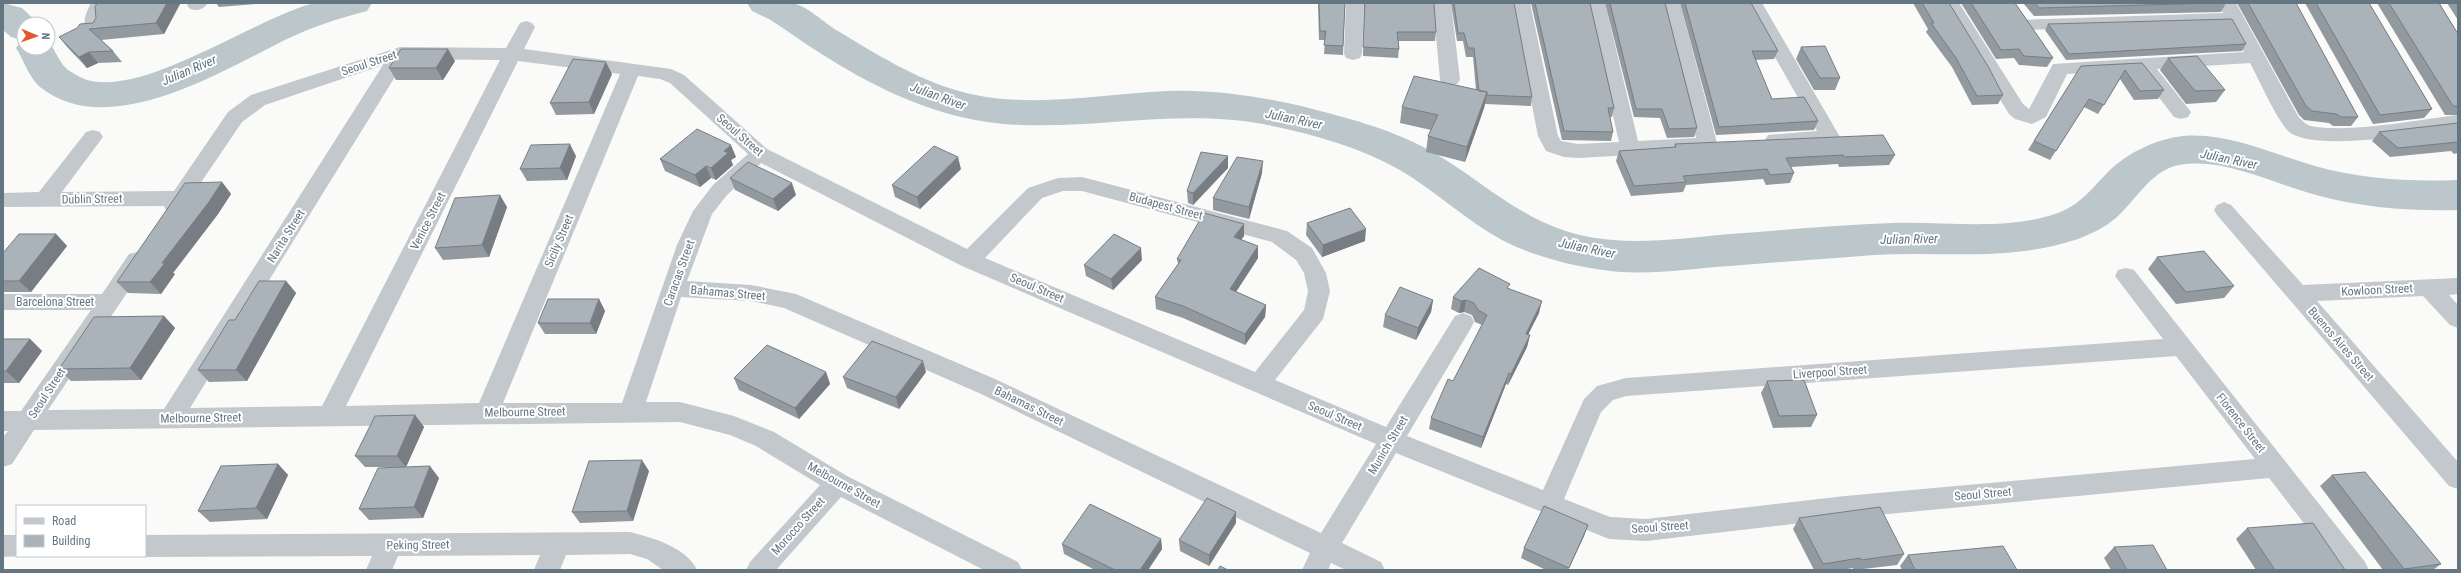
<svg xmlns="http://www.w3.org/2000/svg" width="2461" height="573" viewBox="0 0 2461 573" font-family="'Roboto Condensed',sans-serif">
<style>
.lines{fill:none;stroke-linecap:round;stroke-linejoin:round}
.river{fill:#bbc7cb;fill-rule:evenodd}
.minor{fill:#c3c8cc;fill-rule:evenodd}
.wall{fill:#929a9f}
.shaded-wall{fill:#777d82}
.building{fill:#aab3b9;stroke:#777d82}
.labels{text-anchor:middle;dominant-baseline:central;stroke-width:4;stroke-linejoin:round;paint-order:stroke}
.street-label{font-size:12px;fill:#657683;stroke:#fff}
.water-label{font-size:13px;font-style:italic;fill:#60757c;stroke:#fff}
</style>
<rect width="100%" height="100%" fill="#fafaf8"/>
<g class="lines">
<!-- river -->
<path class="river" d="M3 3 22 8 39 24H24V48H48V40C54 48 60 64 68 70 73 73 81 78 87 80 145 96 252 20 311 4 327 0 355 3 372 3L367 11C339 18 312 27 287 39 222 71 109 142 40 87 30 79 23 59 16 48L22 40 11 37 3 30Z
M747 3C761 3 778 0 792 3 808 6 824 23 838 31 876 54 916 79 959 91 1026 110 1099 94 1167 91 1212 89 1257 96 1301 106 1344 117 1389 128 1429 150 1488 183 1523 226 1595 238 1640 245 1685 238 1730 234 1784 230 1839 225 1893 223 1945 221 2004 231 2055 214 2080 206 2092 188 2110 170 2129 152 2157 139 2183 136 2228 132 2272 154 2315 166 2361 179 2410 182 2458 180V210C2410 211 2363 208 2316 195 2274 184 2230 160 2186 164 2153 166 2138 198 2117 217 2106 227 2091 234 2078 239 2011 262 1942 251 1873 255 1825 259 1778 262 1730 266 1685 269 1641 277 1596 269 1564 264 1531 255 1502 240 1465 220 1435 190 1398 169 1357 146 1309 133 1263 124 1180 109 1103 128 1021 125 942 123 871 87 806 44 794 36 782 27 769 19L752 11Z"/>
<!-- minor -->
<path class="minor" d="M91 3H109L102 18 103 29 100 33H88C81 23 86 13 91 3Z
M188 3H208C203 10 198 11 190 9L187 5Z
M1346 3H1364L1362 54 1360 58 1353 60 1346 58 1344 54Z
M1433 3H1451L1460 80 1457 84 1450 86 1443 84 1440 80Z
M1512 3H1530L1558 136 1561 141 1578 144 1619 142 1587 3H1605L1638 141 1696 138 1662 3H1680L1717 143 1714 148 1704 151 1578 158 1564 157 1546 151 1538 136Z
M1744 3H1762L1840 137 1837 142 1775 147 1768 145 1765 140 1768 135 1817 131Z
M1941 3H1959L2023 104 2029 109 2053 64 2244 52 2229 24 2027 30 2021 28 2018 24 2021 20 2223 13 2218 3H2236L2298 116C2303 122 2307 126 2316 127 2357 132 2416 120 2458 115V129C2421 133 2323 151 2292 134 2280 128 2258 77 2250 63L2157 69 2191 112 2188 117 2181 119 2174 117 2138 70 2067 74 2046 117 2032 124 2015 119 2009 114Z
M526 21 532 23 535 27 524 49 671 69 684 75 767 149 967 249 1028 188 1058 178 1082 177 1287 231 1312 248 1326 273 1330 291 1323 319 1275 380 1386 427 1455 316 1463 313 1471 316 1474 322 1471 328 1407 436 1543 490 1584 399 1597 386 1626 378 2163 339 2115 276 2118 270 2126 268 2134 270 2365 562 2369 570H2340L2269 478 1845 518 1646 541 1609 539 1396 453 1342 543 1381 562 1385 570H1346L1331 563 1328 570H1302L1310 553 979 393 784 308 751 301 681 297 646 402H680L734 416 774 432 847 476 1018 562 1022 570H984L841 497 776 570H746L750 562 820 485 756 446 730 435 680 422 34 430 12 464 3 467V437L8 431H3V411H21L91 310H3V294H102L129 254 137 252 145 254 148 260 145 266 48 410 164 409 383 65 265 105 242 122 181 212 174 214 167 212 164 206 3 207V193L39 192 86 132 93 130 100 132 103 137 62 192 174 191 228 112 251 95 400 47 506 48 520 23ZM406 59 500 60 322 406 190 408ZM518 61 620 74 479 403 346 406ZM638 76 660 79 670 83 748 154 713 185 693 211 677 245 622 403H503ZM761 163 962 266 1376 444 1321 533 995 379 796 294 751 285 687 281 712 214 727 195ZM1063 191H1082L1272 242 1296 260 1304 273 1308 291 1304 310 1255 372 985 258 1042 198ZM2176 356 2255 459 1845 496 1646 519 1610 517 1564 499 1601 412 1613 400 1626 396Z
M2224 202 2231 205 2303 285 2458 278V294L2449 295 2458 305V328L2450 325 2423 296 2317 301 2458 462V489L2449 486 2217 215 2214 210 2217 205Z
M630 532C653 538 686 547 697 570H663L647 559 630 554 566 555 560 570H534L540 555 398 556 392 570H366L372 556 145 557 141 556H145V535Z
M3 535H17V556H21L3 557Z"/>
</g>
<!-- wall -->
<path class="wall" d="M97 3H179L180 4 164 34 101 40 113 51 122 62 98 63 87 68 68 48 59 37 93 23 96 18Z
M216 3H267L219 7Z
M1318 3H1345L1343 55 1324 54 1325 40H1319Z
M1364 3H1434L1436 32 1435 41H1398L1399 49 1398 58 1363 56Z
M1451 3H1515H1514L1532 97 1531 106 1485 104 1484 108 1465 162 1426 152 1428 136 1431 130 1400 123 1402 107 1476 90 1473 57H1466L1463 41H1457Z
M1531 3H1590L1614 108 1612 117H1610L1613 132 1611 141 1562 140Z
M1605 3H1665L1697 128 1694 137 1667 138 1660 118 1634 117Z
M1680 3H1751L1778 51 1774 59 1755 60 1772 99 1818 121 1814 130 1716 135Z
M1913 3H1949L2003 95 1998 104 1972 105 1952 67 1926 32 1928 29Z
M1961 3H2015L2053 58 2047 67 2019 65 2014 58 1996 59Z
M2023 3H2226L2221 12 2034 16Z
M2237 3H2296L2358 117 2351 126H2333L2329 123 2304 120 2299 115Z
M2305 3H2369L2432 109 2424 118 2373 124Z
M2377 3H2439L2458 34V115H2445Z
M2447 3H2458V20Z
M2048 24 2246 44 2242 51 2066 60 2045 30Z
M1801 47 1840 78 1835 90H1814L1796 59Z
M2168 58 2225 90 2216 102 2186 104 2160 70Z
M455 61 443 80H396L389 68Z
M2142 63 2164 90 2158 99 2134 100 2120 79 2098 114 2084 107 2050 160 2028 150 2081 66Z
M612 74 594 114 556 115 550 103Z
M2458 123V153L2454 154 2451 151 2390 157 2372 141 2379 132Z
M1675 144 1895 155 1889 165 1839 167 1838 164 1791 167 1794 173 1790 183 1766 185 1763 179 1686 185 1683 192 1631 196 1616 161 1619 151 1674 147Z
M576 156 567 180 527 181 520 169Z
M1228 156V168L1193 205 1188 203 1187 191Z
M736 157 731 160 733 165 716 180 711 178 700 187 665 171 660 159Z
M961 169 920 209 895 197 892 185Z
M1262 173 1249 219 1213 210V198Z
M730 178 796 195 778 211 735 190Z
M222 182 231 194 218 214 173 273 175 274 161 294 128 293 117 282Z
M507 207 489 257 443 260 435 248Z
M1307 223 1365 241 1322 257 1306 235Z
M1244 224V236L1241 240 1258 258 1236 292 1266 305 1265 317 1245 345 1183 318 1156 309 1155 297 1178 264 1177 259Z
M56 234 67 246 31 292H3V253Z
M2157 257 2234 286 2224 298 2176 304 2148 269Z
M1142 260 1113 290 1086 276 1084 265Z
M286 281 296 293 247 381 209 382 198 370 235 320Z
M1509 289 1539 313 1528 334 1530 335 1527 347 1508 385 1506 384 1481 448 1429 429 1431 418 1453 381 1482 325 1475 322 1472 315 1464 312 1459 313 1451 309 1453 297Z
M599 299 605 311 596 334H545L538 323Z
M1433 300 1431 312 1416 340 1383 327 1385 315Z
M164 316 175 328 141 380 71 381 59 369Z
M3 339H30L42 351 19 383H3Z
M826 372 830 384 799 419 739 390 734 378Z
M926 372 899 409 847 388 843 377Z
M1767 381 1817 415 1811 427 1773 428 1761 393Z
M415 415 424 427 406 467H365L355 456Z
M278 464 288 475 267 519 210 522 198 511Z
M649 471 633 521 580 523 572 512Z
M2332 475 2441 564 2433 570H2383L2320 486Z
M439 478 423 518 369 520 359 509Z
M1799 518 1904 554 1897 565 1855 570H1853V568L1842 570H1814L1793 529Z
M1236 523 1209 566 1180 551 1179 540Z
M1588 525 1584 536 1568 570H1546L1521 558 1524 548Z
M2247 528 2345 570H2256L2236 539Z
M1161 539 1162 549 1148 570H1095L1064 554 1062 544Z
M2114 547 2167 570H2111L2104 558Z
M1908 555 2017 570H1902L1900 566Z"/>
<!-- shaded-wall -->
<path class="shaded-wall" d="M167 3H179L180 4 164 34 156 23Z
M448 49 455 61 443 80 436 68Z
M89 52 98 63 87 68 79 57Z
M606 62 612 74 594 114 589 102Z
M1487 92 1484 108 1465 162 1467 147Z
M570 144 576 156 567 180 560 168Z
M731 145 736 157 731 160 733 165 716 180 711 168 724 151Z
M1228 156V168L1193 205V193Z
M958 157 961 169 920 209 917 197Z
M1263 161 1262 173 1249 219V207Z
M706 166 711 178 700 187 695 175Z
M222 182 231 194 218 214 173 273 175 274 161 294 150 282 162 263Z
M792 183 796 195 778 211 773 199Z
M500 195 507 207 489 257 482 245Z
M1244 224V236L1234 249V237Z
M1366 229 1365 241 1322 257 1323 245Z
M56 234 67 246 31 292 19 281Z
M1258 246V258L1230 301V289Z
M1141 248 1142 260 1113 290 1111 279Z
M286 281 296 293 247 381 236 370Z
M599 299 605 311 596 334 590 323Z
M1433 300 1431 312 1416 340 1418 328Z
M1466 300 1464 312 1459 313 1461 301Z
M1542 301 1539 313 1523 345 1526 334Z
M1266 305 1265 317 1245 345V334Z
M164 316 175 328 141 380 130 368Z
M1530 335 1527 347 1508 385 1511 374Z
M30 339 42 351 19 383 6 371Z
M923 361 926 372 899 409 896 397Z
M826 372 830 384 799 419 795 408Z
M1509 373 1506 384 1481 448 1483 437Z
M415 415 424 427 406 467 397 456Z
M642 460 649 471 633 521 627 511Z
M278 464 288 475 267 519 256 508Z
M430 466 439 478 423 518 414 507Z
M1236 512V523L1209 566V555Z
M1588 525 1584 536 1568 570Z
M1161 539 1162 549 1148 570H1140Z"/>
<!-- building -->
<path class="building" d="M97 3H167L156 23 89 29 113 51 89 52 79 57 59 37 77 28 80 24 93 23 96 18 95 7Z
M1319 3H1345L1343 46 1324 45 1326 31H1320Z
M1365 3H1434L1436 32H1397L1399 49 1363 47Z
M1454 3H1514L1532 97 1487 95V92L1479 91 1474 48H1468L1464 33H1458Z
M1535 3H1590L1614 108H1608L1613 132 1564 131Z
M1610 3H1665L1697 128 1669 129 1662 109H1636Z
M1685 3H1751L1778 51H1752L1772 99 1804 97 1818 121 1719 127Z
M1922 3H1949L1989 68 2003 95 1977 96 1956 58 1931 23H1934Z
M1971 3H2015L2053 58 2024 56 2019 49 2001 50Z
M2035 3H2214L2039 8Z
M2248 3H2296L2358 117H2341L2336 114 2312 111 2306 106Z
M2316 3H2369L2432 109 2380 115Z
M2389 3H2439L2458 34V106H2453Z
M2232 19 2246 44 2069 54 2048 24Z
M1825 46 1840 78H1820L1801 47Z
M401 49H448L436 68H389Z
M2197 56 2225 90 2195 91 2168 58Z
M573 59 606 62 589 102 550 103Z
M2142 63 2164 90 2140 91 2125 70 2104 105 2089 99 2056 151 2034 141 2081 66Z
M1414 76 1487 92 1467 147 1428 136 1438 115 1402 107Z
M2458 123V142L2398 148 2379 132Z
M697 129 731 145 724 151 728 153 711 168 706 166 695 175 660 159Z
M1883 135 1895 155 1844 157 1843 155 1786 158 1794 173 1770 175 1767 169 1683 176 1686 182 1634 186 1619 151 1676 147 1675 144Z
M570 144 560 168 520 169 531 145Z
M934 146 958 157 917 197 892 185Z
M1201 152 1228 156 1193 193 1187 191Z
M1237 157 1263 161 1249 207 1213 198Z
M748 162 792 183 773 199 730 178Z
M222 182 209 202 162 263H165L150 282H117L185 183Z
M500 195 482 245 435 248 455 198Z
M1350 208 1366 229 1323 245 1307 223Z
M1204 213 1244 224 1234 237 1258 246 1230 289 1266 305 1245 334 1183 306 1155 297 1181 260 1177 259Z
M19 234H56L19 281H3V253Z
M1114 234 1141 248 1111 279 1084 265Z
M2204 251 2234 286 2186 292 2157 257Z
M1479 268 1510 284 1507 288 1542 301 1526 334 1530 335 1511 374 1509 373 1483 437 1431 418 1448 379 1453 381 1487 315 1478 310 1474 303 1466 300 1461 301 1453 297Z
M259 281H286L236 370H198L229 320H235Z
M1400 287 1433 300 1418 328 1385 315Z
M548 299H599L590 323H538Z
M164 316 130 368 59 369 94 317Z
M3 339H30L6 371H3Z
M872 341 923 361 896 397 843 377Z
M767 345 826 372 795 408 734 378Z
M1804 380 1817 415 1779 416 1767 381Z
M415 415 397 456H355L375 416Z
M642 460 627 511 572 512 589 461Z
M278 464 256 508 198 511 221 466Z
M430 466 414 507 359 509 378 468Z
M2365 472 2441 564 2404 569 2332 475Z
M1207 498 1236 512 1209 555 1179 540Z
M1090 504 1161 539 1140 570H1115L1062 544Z
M1544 506 1588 525 1569 568 1524 548Z
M1880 507 1904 554 1861 560 1860 558 1823 564 1799 518Z
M2313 523 2345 570H2275L2247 528Z
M2153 545 2167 570H2127L2114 547Z
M2003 546 2017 570H1915L1908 555Z
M1220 566 1228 570H1218Z"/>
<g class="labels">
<!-- street labels -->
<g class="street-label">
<text transform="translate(369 63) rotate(-18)">Seoul Street</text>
<text transform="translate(740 135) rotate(41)">Seoul Street</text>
<text transform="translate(92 199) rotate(-1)">Dublin Street</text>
<text transform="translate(1166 206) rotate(15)">Budapest Street</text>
<text transform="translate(428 221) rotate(-63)">Venice Street</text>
<text transform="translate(286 236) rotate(-58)">Narita Street</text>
<text transform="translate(559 241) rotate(-67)">Sicily Street</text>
<text transform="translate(679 273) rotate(-70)">Caracas Street</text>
<text transform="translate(1037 288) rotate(23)">Seoul Street</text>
<text transform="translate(2377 290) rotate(-3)">Kowloon Street</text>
<text transform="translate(728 293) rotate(5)">Bahamas Street</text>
<text x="55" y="302">Barcelona Street</text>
<text transform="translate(2341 344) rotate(49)">Buenos Aires Street</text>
<text transform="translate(1830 372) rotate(-4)">Liverpool Street</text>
<text transform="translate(47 393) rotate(-57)">Seoul Street</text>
<text transform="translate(1029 406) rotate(26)">Bahamas Street</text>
<text transform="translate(525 412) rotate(-1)">Melbourne Street</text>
<text transform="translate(1335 416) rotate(23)">Seoul Street</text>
<text transform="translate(201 418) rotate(-1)">Melbourne Street</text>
<text transform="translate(2241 423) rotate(52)">Florence Street</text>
<text transform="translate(1388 445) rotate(-59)">Munich Street</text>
<text transform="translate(844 485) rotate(29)">Melbourne Street</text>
<text transform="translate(1983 494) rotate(-5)">Seoul Street</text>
<text transform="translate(798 526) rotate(-48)">Morocco Street</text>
<text transform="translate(1660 527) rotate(-4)">Seoul Street</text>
<text transform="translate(418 545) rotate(-1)">Peking Street</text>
</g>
<!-- water labels -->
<g class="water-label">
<text transform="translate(189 70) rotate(-23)">Julian River</text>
<text transform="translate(938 96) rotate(20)">Julian River</text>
<text transform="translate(1294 119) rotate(12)">Julian River</text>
<text transform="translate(2229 159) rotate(12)">Julian River</text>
<text transform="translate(1909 239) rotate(-1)">Julian River</text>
<text transform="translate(1587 248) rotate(12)">Julian River</text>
</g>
</g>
<!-- border -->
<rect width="2461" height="573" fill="none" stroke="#657683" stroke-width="8"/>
<!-- legend -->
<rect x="16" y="505" width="130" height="52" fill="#ffffff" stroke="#c1c8cd"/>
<rect x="24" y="518" width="20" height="6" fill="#c3c8cc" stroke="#c1c8cd"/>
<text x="52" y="525" font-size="12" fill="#657683">Road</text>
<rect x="24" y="535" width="20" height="12" fill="#aab3b9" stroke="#c1c8cd"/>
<text x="52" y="545" font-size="12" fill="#657683">Building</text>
<!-- north arrow -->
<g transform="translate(36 36) rotate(92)"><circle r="19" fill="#ffffff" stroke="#c1c8cd"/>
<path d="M0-3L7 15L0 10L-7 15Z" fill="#e4572e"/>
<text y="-6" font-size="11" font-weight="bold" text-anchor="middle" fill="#657683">N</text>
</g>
</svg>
